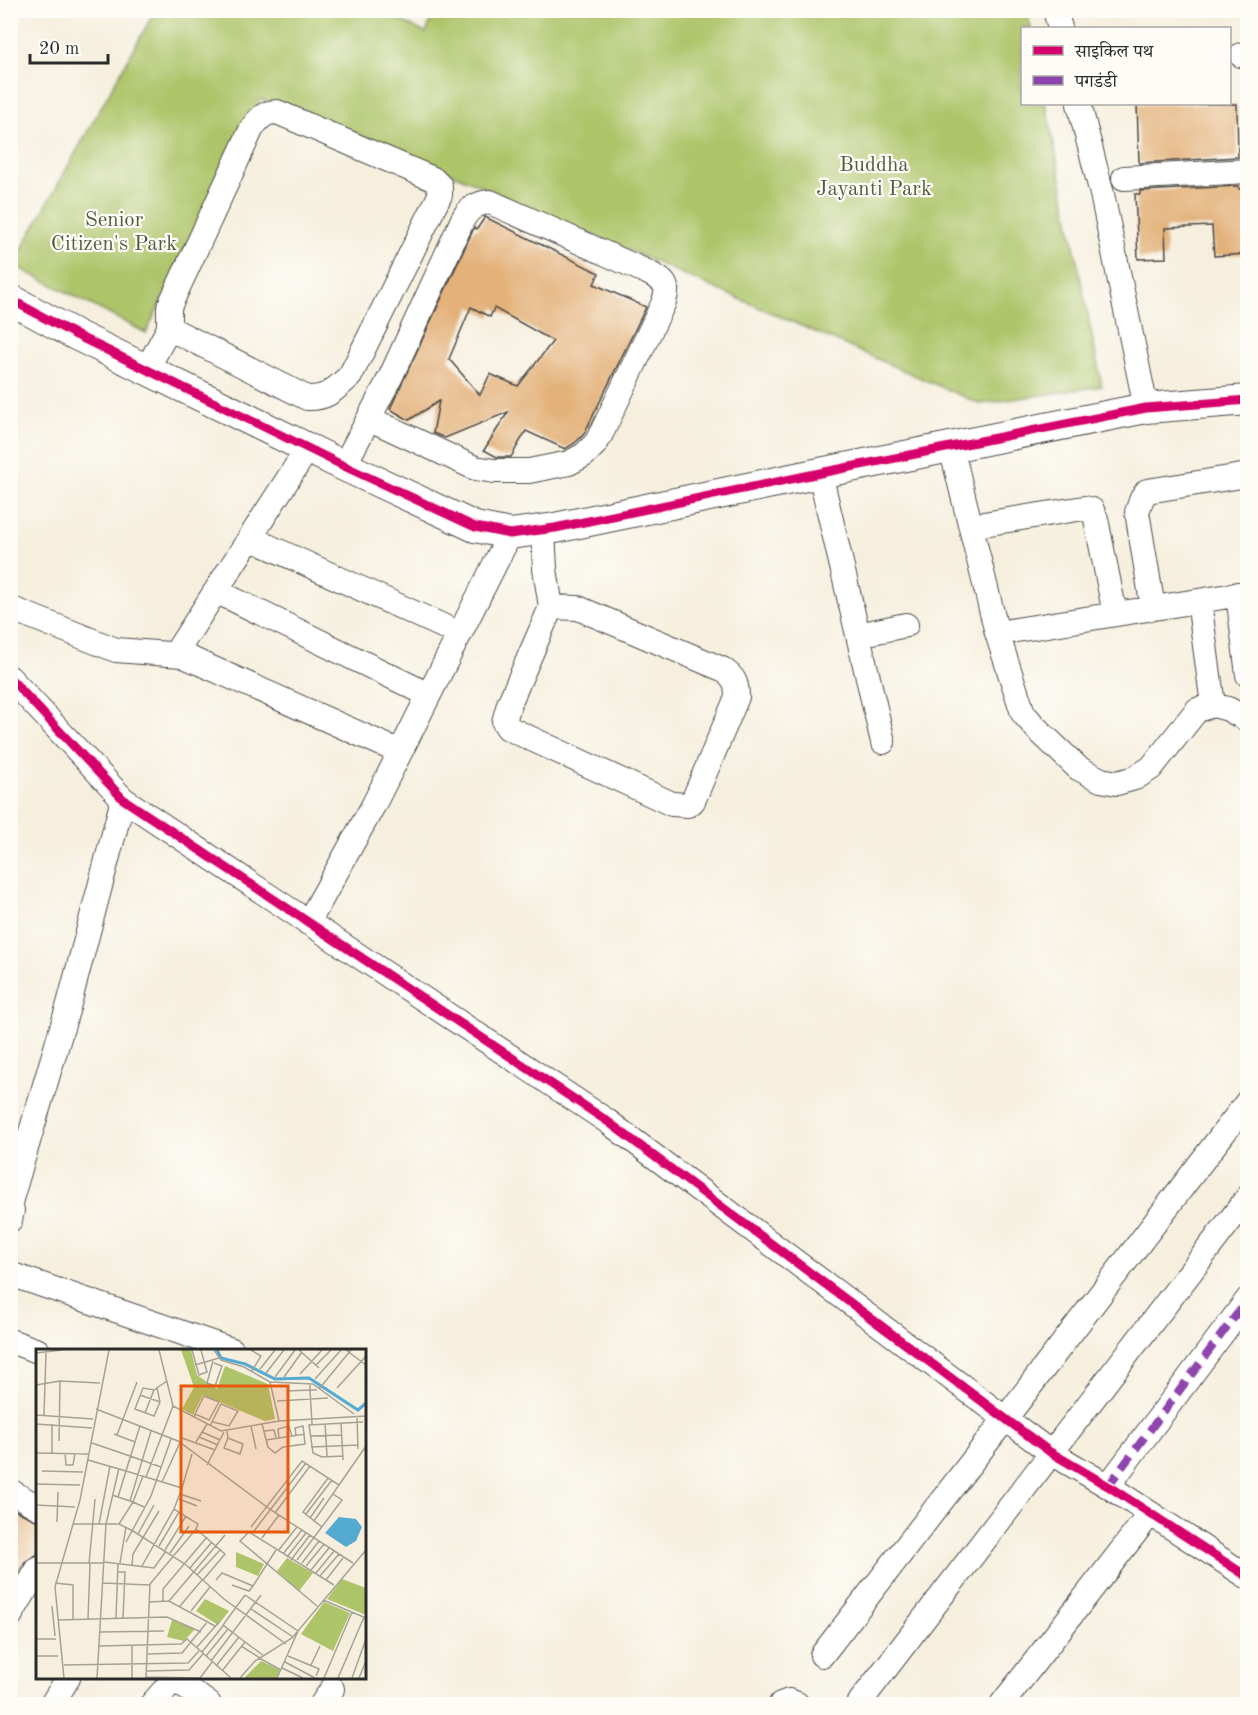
<svg xmlns="http://www.w3.org/2000/svg" width="1258" height="1715" viewBox="0 0 1258 1715" font-family="'Old Standard TT','Noto Serif Devanagari',serif">
<style>
.green{fill:#adc469;stroke:#6c784a;stroke-width:1.5}
.building{fill:#e3b179;fill-rule:evenodd}
.lines{fill:none;stroke-linecap:round;stroke-linejoin:round}
.minor-casing{stroke:#494846;stroke-width:26}
.tertiary-casing{stroke:#494846;stroke-width:32}
.minor{stroke:#fff;stroke-width:24}
.tertiary{stroke:#fff;stroke-width:30}
.quiet{stroke:#8e44ad;stroke-width:8;stroke-dasharray:15 8;stroke-linecap:butt}
.cycleway-casing{stroke:#fdfcf7;stroke-width:13}
.cycleway{stroke:#d6006c;stroke-width:9}
.labels{text-anchor:middle;dominant-baseline:central;stroke-width:4.5;stroke-linejoin:round;paint-order:stroke}
.park-label{font-size:21px;fill:#52593e;stroke:#fdfcf7}
.inset-river{fill:none;stroke:#54aad0;stroke-width:3}
.inset-road{fill:none;stroke:#a5a196;stroke-width:1.5}
.view{fill:#e8590c;fill-opacity:0.15;stroke:#e8590c;stroke-width:3}
.inset-edge{fill:none;stroke:#2b2b2b;stroke-width:3}
</style>
<rect width="100%" height="100%" fill="#fdfcf7"/>
<filter id="ink" filterUnits="userSpaceOnUse"><feTurbulence type="fractalNoise" baseFrequency=".0167" numOctaves="2"/><feDisplacementMap in="SourceGraphic" scale="12" xChannelSelector="R" yChannelSelector="G"/><feConvolveMatrix kernelMatrix="1 2 1 2 8 2 1 2 1" color-interpolation-filters="sRGB"/></filter>
<filter id="wash" filterUnits="userSpaceOnUse"><feTurbulence type="fractalNoise" baseFrequency=".008" numOctaves="4" result="noise"/><feDisplacementMap in="SourceGraphic" scale="24" xChannelSelector="R" yChannelSelector="G"/><feGaussianBlur stdDeviation="1.35" result="paint"/><feColorMatrix in="noise" values="0 0 0 0 0 0 0 0 0 0 0 0 0 0 0 0 0 1.4 0 .05"/><feComposite in="paint" operator="in"/></filter>
<g filter="url(#wash)">
<rect width="100%" height="100%" fill="#f6efde"/>
<!-- green -->
<path class="green" d="M434 10 1027 11 1031 28H1022V104H1046L1102 386 980 404 387 145 260 99 146 333 13 265 152 16 148 11H381L426 33Z"/>
<g id="blocks">
<!-- building -->
<path class="building" d="M1137 104H1237L1238 157 1139 163Z
M1239 186V189H1248V254L1214 256 1212 226 1165 228 1166 258 1138 259 1135 194H1140V191Z
M485 217 599 273 594 284 646 307 584 434 575 443 565 449 526 431 511 457H497L484 450 508 412 445 438 433 433 439 401 409 420 390 409 474 228 477 229ZM471 307 490 317 494 308 553 341 518 386 490 374 480 395 449 359Z
M10 1508 38 1521V1554L26 1561 10 1587Z"/>
</g>
</g>
<g filter="url(#ink)">
<use href="#blocks" fill-opacity="0" stroke="#494846" stroke-width="1.5"/>
<g class="lines">
<!-- minor casing -->
<g class="minor-casing">
<path id="minor" d="M1055 10 1060 28
M1241 55H1248
M1079 104 1102 194 1146 408
M1124 178 1248 171
M147 369 169 328 307 398C328 399 335 389 350 376L440 195V186L433 179 277 112C264 112 258 119 251 130L169 307V328
M951 447 997 633 1023 713 1036 728 1078 768 1101 780 1117 783 1135 778 1151 768 1197 710 1213 705 1228 709 1248 720
M344 466 391 376 463 219C469 208 477 203 490 202L647 272C664 281 671 284 663 304L602 432 596 443 584 455 569 463 529 471H494L475 468 370 419
M820 473 883 742
M971 526 1084 508 1092 510 1096 519 1115 614
M543 530 545 569 551 607 578 608 722 669C734 677 737 682 737 697L693 801 688 805 672 804 508 728 504 722 509 704 551 607
M250 538 460 634
M216 591 429 695
M1238 594 1248 675
M1199 601 1213 705
M10 608 116 650 182 655 400 752
M1153 608 1137 512 1142 498 1147 491 1248 475
M997 633 1248 593
M858 635 906 625
M175 654 308 448
M10 678 123 799 607 1121 1050 1452 1108 1486 1248 1577
M308 923 373 806 510 534
M10 1199 12 1211 10 1220
M11 1199 69 1004 123 799
M10 1274 232 1350
M10 1341 38 1351
M1108 1486 1248 1299
M10 1491 38 1507
M10 1616 38 1569
M822 1655 1005 1419 1248 1101
M860 1702 1248 1197
M52 1704 68 1678
M152 1704 174 1679 209 1704
M322 1704 332 1689
M781 1704 789 1701 797 1704
M1002 1704 1150 1514"/>
</g>
<!-- tertiary casing -->
<g class="tertiary-casing">
<path id="tertiary" d="M10 299 76 335 344 466 475 527 510 534 555 528 820 473 1146 408 1248 400"/>
</g>
<!-- minor -->
<use href="#minor" class="minor"/>
<!-- tertiary -->
<use href="#tertiary" class="tertiary"/>
<!-- quiet -->
<path class="quiet" d="M1108 1486 1248 1299"/>
<!-- cycleway casing -->
<g class="cycleway-casing">
<path id="cycleway" d="M10 299 76 335 344 466 475 527 510 534 555 528 820 473 1146 408 1248 400
M10 678 123 799 607 1121 1050 1452 1108 1486 1248 1577"/>
</g>
<!-- cycleway -->
<use href="#cycleway" class="cycleway"/>
</g>
</g>
<g class="labels">
<!-- park labels -->
<g class="park-label">
<text x="874" y="165">Buddha<tspan x="874" dy="24">Jayanti Park</tspan></text>
<text x="114" y="220">Senior<tspan x="114" dy="24">Citizen's Park</tspan></text>
</g>
</g>
<!-- overview -->
<g transform="translate(36 1349)">
<rect width="330" height="330" fill="#f6efde"/>
<path d="M145 1H155L161 26 181 40 189 17 232 35 239 70 229 72 167 46 157 66 146 60 158 38ZM200 203 228 215 222 227 200 218ZM251 209 277 224 263 242 241 222ZM306 230 330 239V266L291 250ZM169 250 193 262 182 276 160 262ZM288 253 314 264 297 302 265 285ZM136 271 159 280 148 292 131 288ZM225 312 244 321 240 329H208Z" fill="#adc469"/>
<path d="M303 168 320 170 326 178 320 192 310 198 289 184Z" fill="#54aad0"/>
<path class="inset-river" d="M181 1 185 9 209 15 239 30 273 29 322 61 330 54"/>
<path class="inset-road" d="M123 1 137 57 185 82 243 72 330 67M156 1 163 26 171 23 165 1M178 1 185 11 208 18 234 33 277 35 318 65M215 1 225 7 216 22M263 1 283 19M310 1 330 16M0 4 26 1M177 12 171 34 179 37 186 17 178 14M159 16 183 9M280 16 295 1M224 20 239 1M230 24 248 1M264 25 286 1M239 28 259 1M248 28 266 3M279 30 305 1M234 33 243 72M0 36 24 32M301 39 330 7M283 40 315 1M118 41 107 39 99 60 118 67 124 53 121 39M251 42 274 41V36M104 46 124 53M241 52 292 49M60 60 142 92 235 161 317 214M109 64 118 41 131 32M0 66 57 70M8 66 10 4M321 67 322 100M158 69 159 65 173 71 183 53 168 47 159 65M305 74 307 111M0 75 56 79M226 75 232 98 239 104 247 98 269 95 267 77 259 79 260 86M276 75 274 41H281M289 75 291 107M174 77 185 55 202 62 193 77 177 73M215 77 220 100M191 82 192 89 207 95 204 105 188 99 192 89M228 82 238 81 240 89M166 83 184 91M78 85 99 93 104 77M81 86 101 33M274 87 306 86M163 88 182 96M243 89 242 80 249 78H253L256 87M230 91 269 85M23 92 24 32 64 34M160 93 171 75M56 94 94 107M275 98 322 96M0 104 52 105M16 104V75M29 104 30 116H37L39 104M94 107 125 118M307 107 286 108 277 104 273 76 327 73M52 111 90 122 99 93M171 116 188 83M6 122 47 123M107 127 97 153 108 158M110 128 137 57M126 133 146 89 179 101M0 135 44 136M303 136 330 97M146 139 156 105M144 145 165 152M76 146 97 153 83 175M82 148 90 122 146 139 138 160M143 150 161 157M94 152 115 82M0 156 39 158M239 164 274 117M270 165 296 131M274 169 288 149M21 173 22 143M37 175H83L97 182 149 215 188 250 250 295M63 175 74 117M215 178 266 112 303 136 278 172M286 178 267 163 292 129M218 182 270 114M102 185 118 156M226 189 243 166M90 193 115 147 135 90M123 197 143 163M129 201 150 167M242 202 261 178M134 204 153 177M247 205 266 181M251 208 270 184M255 211 274 186M261 211 306 151 297 145M68 213 118 219 130 202M0 214H67M84 214 90 178M266 214 283 192M53 215 59 150M96 216 97 205 123 162M106 217 138 160 162 175 160 180M270 217 288 195M154 219 176 193M275 221 293 199M82 223H89L87 269M280 224 298 202M161 226 185 200M284 227 303 205M180 231 186 224 217 237 240 201M290 231 307 209M19 234 37 236V270M66 234 114 236M196 236 213 242 217 237M209 246 262 282 241 329M287 251 330 269M133 252 189 186M113 253 133 252 179 277M127 253V240L171 188M16 257 19 287M144 257 166 231M281 257 204 192 213 183 298 236M215 260 257 288M155 262 174 238M80 269 82 214M52 270 54 215M22 271 131 268 165 283M64 283 128 282M0 290H20M209 293 187 276 209 246M63 297 145 295 151 290 195 329M205 297 224 309M161 298 184 272M166 303 187 277M111 305 146 304 172 272M0 307H22M170 307 192 280M252 307 283 320 280 327M223 309 245 321M175 312 225 246M249 313 279 329M28 316 152 314 163 302M275 316 284 297M180 317 203 288M246 319 267 329M110 322 153 321 167 305M186 322 209 293 228 307M110 328 164 329 176 313M28 329 19 238 44 151 73 1M61 329 70 175 83 119M96 329V296M110 329 114 235 160 180 189 205 167 231M204 329 219 312 256 289 330 201M288 329 316 263M302 329 328 268M316 329 330 290M323 329 330 312"/>
<path class="view" d="M145 37H252V183H145Z"/>
<rect width="330" height="330" class="inset-edge"/>
</g>
<!-- margin -->
<rect width="1258" height="1715" fill="none" stroke="#fdfcf7" stroke-width="36"/>
<!-- legend -->
<rect x="1021" y="27" width="210" height="78" fill="#fdfcf7" stroke="#a9a8a5" stroke-width="1.5"/>
<rect x="1033" y="46" width="30" height="9" fill="#d6006c" stroke="#a9a8a5" stroke-width="1.5"/>
<text x="1075" y="57" font-size="18" fill="#2b2b2b">साइकिल पथ</text>
<rect x="1033" y="76" width="30" height="9" fill="#8e44ad" stroke="#a9a8a5" stroke-width="1.5"/>
<text x="1075" y="87" font-size="18" fill="#2b2b2b">पगडंडी</text>
<!-- scale -->
<path d="M30 54v9h78v-9" fill="none" stroke="#2b2b2b" stroke-width="3"/>
<text x="39" y="54" font-size="18" fill="#2b2b2b" stroke="#fdfcf7" stroke-width="4.5" paint-order="stroke">20 m</text>
</svg>
